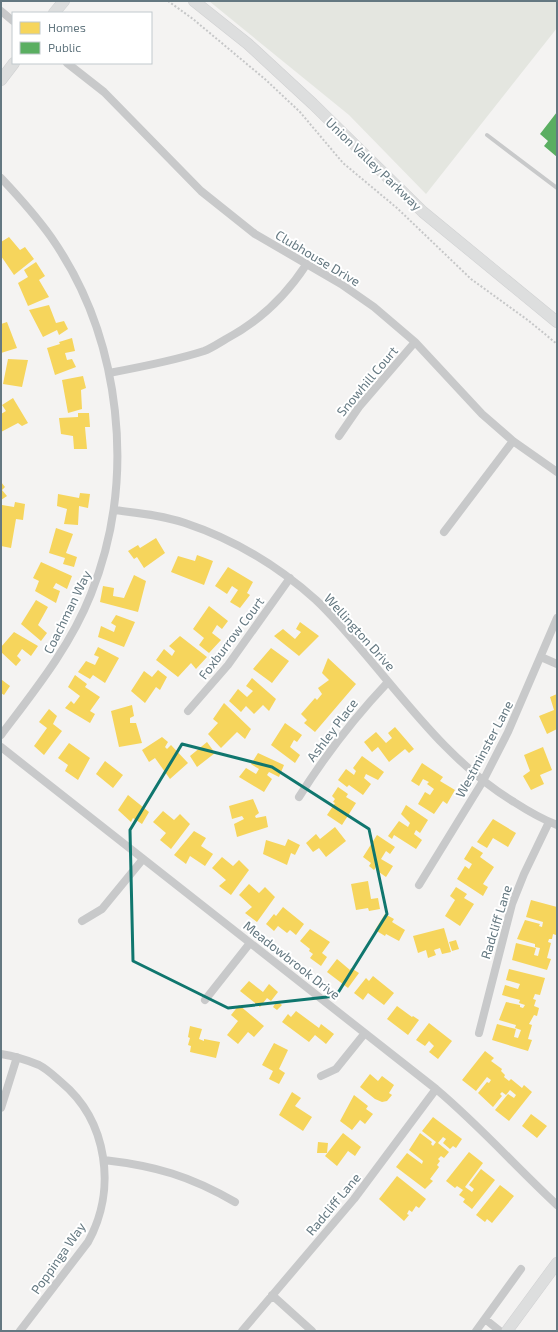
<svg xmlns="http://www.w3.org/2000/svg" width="558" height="1332" viewBox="0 0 558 1332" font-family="'Exo 2',sans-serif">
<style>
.green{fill:#e4e6e0}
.homes{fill:#f6d55c}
.public{fill:#5aae61}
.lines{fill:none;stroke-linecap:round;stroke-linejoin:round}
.secondary-casing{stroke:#d0d1d2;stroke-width:12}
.path{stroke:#c6c7c8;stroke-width:2;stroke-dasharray:2 2;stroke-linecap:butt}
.lane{stroke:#c8c9ca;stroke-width:4}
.street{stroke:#c8c9ca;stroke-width:8}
.secondary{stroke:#dddede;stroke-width:11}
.marked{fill:none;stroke:#0f766e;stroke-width:3;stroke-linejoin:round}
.labels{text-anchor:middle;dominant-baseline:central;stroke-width:4;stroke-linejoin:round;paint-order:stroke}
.street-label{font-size:13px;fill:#647881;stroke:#fff}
</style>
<rect width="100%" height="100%" fill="#f4f3f2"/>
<!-- green -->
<path class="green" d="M209 1H557V28L426 194 349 115Z"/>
<!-- homes -->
<path class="homes" d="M9 237 20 250 25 247 34 259 14 275 1 256V242Z
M36 262 45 276 39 280 49 297 28 306 18 283 28 277 24 270Z
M49 305 56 323 64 321 68 329 59 335 57 330 43 337 29 310Z
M7 322 17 348 1 353V324Z
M72 338 75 351 65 353 67 360 72 359 76 367 55 375 47 348 60 344 59 342Z
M8 359 28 360 22 387 3 384Z
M83 376 86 388 81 390 82 409 68 413 62 380Z
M13 398 28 423 22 426 18 423 1 432V414L6 411 2 405Z
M78 413H89L90 427H85L87 449H74L73 436 61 434 59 418 78 417Z
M1 482 5 487 2 490 7 496 1 500Z
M80 493 90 494 88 508 79 506 78 525 64 524 67 509 57 506 58 494 79 498Z
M15 502 25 504 23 520 16 519 11 548 1 546 2 505 14 507Z
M56 528 73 534 66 553 77 557 74 567 63 564 65 558 49 553Z
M156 538 165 553 144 568 137 557 134 559 128 551 138 545 140 548Z
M197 555 213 561 204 585 171 572 178 556 195 561Z
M41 562 72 576 67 589 56 583 53 588 60 591 56 603 35 591 39 581 33 578Z
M228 567 253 582 247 593 250 595 240 608 230 602 238 590 232 586 227 594 215 586Z
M134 575 146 581 138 612 100 602 103 586 114 588 113 596 124 598Z
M36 600 48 607 38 625 47 633 41 641 21 624Z
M209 606 228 621 222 629 217 625 212 633 221 640 209 653 199 645 204 638 193 629Z
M116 615 135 622 124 647 98 637 101 626 114 632 116 626 111 623Z
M300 622 319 636 299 656 274 636 283 629 295 639 301 632 296 629Z
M14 632 38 646 31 656 22 649 17 656 21 660 16 666 1 652V647Z
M180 636 207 657 196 669 191 663 178 677 156 660 164 649 172 656 175 651 169 646Z
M98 647 119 658 105 683 93 675 90 679 78 672 86 661 95 665 99 657 94 655Z
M271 648 289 661 272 683 253 669Z
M328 658 356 684 315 732 304 723 307 720 301 714 315 698 317 700 322 694 318 688 329 680 322 673Z
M158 670 167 677 160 690 156 687 145 703 131 691 144 671 152 677Z
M75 675 87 684 85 687 100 697 90 711 95 714 90 723 65 708 71 701 74 704 80 696 68 687Z
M252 678 276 699 269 711 263 705 254 714 246 706 241 712 229 701 238 689 247 697 253 691 246 686Z
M2 680 10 686 4 695 1 693Z
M557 694V729L547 734 539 716 554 710 550 697Z
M224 703 251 729 245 739 237 732 221 748 208 734 218 723 213 719Z
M132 705 134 716 130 718V723H136L142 743 119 747 111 711Z
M49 709 57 716 53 724 62 731 44 755 34 746 47 728 39 722Z
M285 723 302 735 297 742 294 740 290 747 300 755 295 763 271 745Z
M395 727 414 749 409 753 405 749 389 762 378 747 372 752 364 742 376 732 386 743 392 738 388 733Z
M162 737 168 742 165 747 167 749 171 745 188 763 170 779 155 758 149 762 142 750Z
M207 742 215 753 197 767 190 756Z
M69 743 90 758 78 780 65 771 68 765 58 758Z
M543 747 552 770 540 775 544 784 531 790 523 776 530 771 524 755Z
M258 753 284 765 279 777 269 772 267 775 272 779 264 792 239 777 246 768 256 774 259 769 251 764Z
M362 756 384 772 378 780 366 774 364 778 371 784 363 795 349 785 347 787 338 780 346 769 354 775 356 771 353 768Z
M105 761 123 775 113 788 96 774Z
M422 763 443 777 440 781 455 790 447 804 443 801 434 814 418 804 425 792 430 795 434 789 427 784 429 782 423 779 419 786 411 781Z
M338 787 348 794 346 797 356 803 342 825 327 815 335 803 333 802 335 799 332 796Z
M128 795 149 812 142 824 133 818 131 822 118 810Z
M253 799 259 813 255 816 256 818 266 816 268 827 237 837 234 824 244 819 242 816 232 819 229 806Z
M406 805 428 820 420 833 416 830 414 834 422 840 416 849 394 835 392 839 388 836 399 821 408 827 410 823 401 814Z
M163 811 174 820 180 814 190 824 171 849 160 840 166 833 153 822Z
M493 819 516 833 508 847 493 838 487 848 477 842Z
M335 827 346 841 326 857 319 848 313 852 306 843 316 834 320 839Z
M194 831 206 838 201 846 213 854 205 866 190 856 186 864 174 855Z
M377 835 395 847 390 854 386 851 381 859 393 866 386 877 376 870 378 868 376 867 374 870 369 866 371 863 363 857Z
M288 839 300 845 295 855 291 853 287 865 263 854 266 840 285 846Z
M472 846 483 853 480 857 494 867 483 884 488 887 483 896 457 879 465 866 469 869 472 864 464 859Z
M222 857 233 866 239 860 249 870 231 895 219 886 226 880 212 868Z
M368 881 371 899 378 898 380 909 369 911 368 908 356 910 351 884Z
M249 884 259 893 265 887 275 897 257 922 245 913 252 907 239 895Z
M456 887 467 894 464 898 474 904 460 926 445 916 455 900 450 896Z
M531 900 557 907V933L556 935 553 934 552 939H549L548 942 551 943 547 958 551 959 547 970 512 960 516 943 536 948 534 955 538 956 540 948 535 947V944L517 939 525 920 540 924 539 926 542 927 543 922 526 917Z
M283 907 304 924 296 935 290 930 287 933 278 926 274 931 266 924 274 914 276 916Z
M385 914 394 919 392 922 405 930 399 941 386 934 385 936 375 930Z
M444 928 451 952 442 954 440 948 434 950 436 955 428 958 426 950 418 953 413 936Z
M310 929 330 942 322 953 327 957 321 966 310 958 313 954 309 951 310 949 300 941Z
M456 940 459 949 452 951 449 942Z
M337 959 350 970 351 968 359 973 348 988 327 972Z
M509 969 545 978 540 995 535 994 533 999 536 1000 534 1006 539 1008 537 1016 534 1015 529 1024 532 1025 528 1039 532 1040 528 1051 492 1040 497 1024 516 1029 514 1037 518 1038 521 1030 515 1028 516 1025 499 1020 506 1002 520 1005V1007L523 1008 525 1005 519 1003 520 1000 502 995 505 985 518 989 520 984 506 980Z
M373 976 394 993 384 1005 368 993 363 1000 354 993 366 978 369 981Z
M249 981 263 992 269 984 278 992 271 1001 267 998 260 1007 240 991Z
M277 1001 282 1005 277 1010 273 1007Z
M239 1005 264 1026 254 1037 248 1032 238 1044 227 1035 238 1021 231 1015Z
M397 1006 412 1017 413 1016 419 1020 408 1035 387 1019Z
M296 1011 319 1028 321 1024 334 1034 326 1044 315 1035 309 1042 282 1022 288 1014 291 1017Z
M429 1023 452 1041 438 1059 429 1052 434 1046 429 1041 425 1046 416 1040Z
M190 1026 202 1029 199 1039 204 1041V1039L220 1042 216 1058 190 1052 191 1046 188 1045 190 1038 188 1037Z
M274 1043 288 1050 279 1069 285 1073 279 1084 269 1079 273 1071 262 1065Z
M485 1051 494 1058 491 1061 502 1069 501 1071 505 1075 504 1077 509 1081 511 1079 522 1088 524 1085 532 1092 509 1121 495 1110 508 1094 514 1098 516 1095 510 1090 506 1095 502 1092 500 1094 502 1096 493 1107 478 1093 487 1082 489 1083 491 1080 487 1077 476 1091 462 1080Z
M370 1074 378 1081 382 1076 394 1085 389 1093 392 1095 387 1101 382 1102 375 1099 360 1087Z
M292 1092 301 1098 295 1106 312 1117 303 1131 279 1115Z
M354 1095 368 1106 366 1109 373 1114 365 1124 360 1120 352 1130 340 1121Z
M531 1114 547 1126 537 1138 522 1126Z
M433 1117 462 1139 456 1148 453 1146 450 1149 443 1143 446 1139 443 1137 438 1143 449 1152 444 1158 441 1156 438 1159 440 1161 437 1165 439 1167 430 1179 433 1181 425 1189 396 1167 407 1153 422 1164 423 1161 409 1150 420 1133 432 1142 431 1144 433 1146 436 1142 422 1131Z
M343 1133 361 1147 355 1156 348 1151 337 1166 325 1156Z
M318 1142 328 1143 327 1153H317Z
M469 1152 483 1163 465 1187 472 1192 474 1189 469 1185 481 1169 495 1180 472 1209 463 1202 465 1199 459 1195 463 1190 457 1186 455 1188 446 1181Z
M397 1176 426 1199 419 1208 416 1206 412 1212 409 1210 407 1214 409 1215 404 1221 379 1199Z
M500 1185 514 1196 492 1223 487 1219 485 1222 476 1215Z"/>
<!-- public -->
<path class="public" d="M557 112V157L544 146 548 141 540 134Z"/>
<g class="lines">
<!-- secondary casing -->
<g class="secondary-casing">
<path id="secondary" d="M194 1 248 44 313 104 423 212 557 322
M54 13 64 1
M1 80 14 63
M507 1331 557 1263"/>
</g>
<!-- path -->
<path class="path" d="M168 1 193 19 266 80 300 112 343 163 397 208 471 279 529 321 557 344"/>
<!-- lane -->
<path class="lane" d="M487 135 557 188"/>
<!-- street -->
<path class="street" d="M1 11 13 21
M67 63 104 92 201 191 255 234 341 284 374 307 415 342 482 414 513 441 557 472
M1 178C19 197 36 216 51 237 122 339 137 479 91 594 70 647 35 690 1 735
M109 373C141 367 173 361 204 351 212 348 219 343 226 339 260 321 285 297 306 265
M339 436 359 407 415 342
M114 510C137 513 162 515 185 523 233 539 278 566 316 600 334 617 350 636 365 654 411 708 453 765 514 802 528 811 542 819 557 825
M444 532 513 441
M541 657 557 664
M188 711 228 665 290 578
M1 747 436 1089C479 1125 516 1167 557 1205
M299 797C326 754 353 719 388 682
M419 885 483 781 508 732 557 618
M82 921 102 909 143 859
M205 1000 250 943
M479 1033 512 904 524 874 549 822
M1 1054C14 1056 27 1060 39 1065 47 1069 54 1076 61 1082 108 1121 117 1190 88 1242L20 1331
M321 1076 336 1069 365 1033
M1 1108 17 1057
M104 1160C156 1166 190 1176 235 1202
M272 1295 312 1331
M485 1319 500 1331
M242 1331 354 1199 436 1089
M476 1331 521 1269"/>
<!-- secondary -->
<use href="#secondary" class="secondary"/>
</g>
<!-- marked area -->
<path class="marked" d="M182 744 272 767 369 829 387 914 336 996 228 1008 133 961 130 830Z"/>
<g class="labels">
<!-- street labels -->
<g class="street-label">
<text transform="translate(374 164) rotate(44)">Union Valley Parkway</text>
<text transform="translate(318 258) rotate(31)">Clubhouse Drive</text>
<text transform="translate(367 381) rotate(-50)">Snowhill Court</text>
<text transform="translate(67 612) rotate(-64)">Coachman Way</text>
<text transform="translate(360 632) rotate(48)">Wellington Drive</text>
<text transform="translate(231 638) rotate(-53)">Foxburrow Court</text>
<text transform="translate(332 730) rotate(-53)">Ashley Place</text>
<text transform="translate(484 749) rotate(-62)">Westminster Lane</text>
<text transform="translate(496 922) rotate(-73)">Radcliff Lane</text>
<text transform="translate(292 960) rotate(38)">Meadowbrook Drive</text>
<text transform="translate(333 1204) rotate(-50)">Radcliff Lane</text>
<text transform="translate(58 1258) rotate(-55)">Poppinga Way</text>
</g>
</g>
<!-- border -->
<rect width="558" height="1332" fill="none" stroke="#647881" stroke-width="4"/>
<!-- legend -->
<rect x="12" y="12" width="140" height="52" fill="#ffffff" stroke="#c1c9cd"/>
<rect x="20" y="22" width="20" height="12" fill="#f6d55c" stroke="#c1c9cd"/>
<text x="48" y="32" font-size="12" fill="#647881">Homes</text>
<rect x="20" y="42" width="20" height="12" fill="#5aae61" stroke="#c1c9cd"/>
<text x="48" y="52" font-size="12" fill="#647881">Public</text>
</svg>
